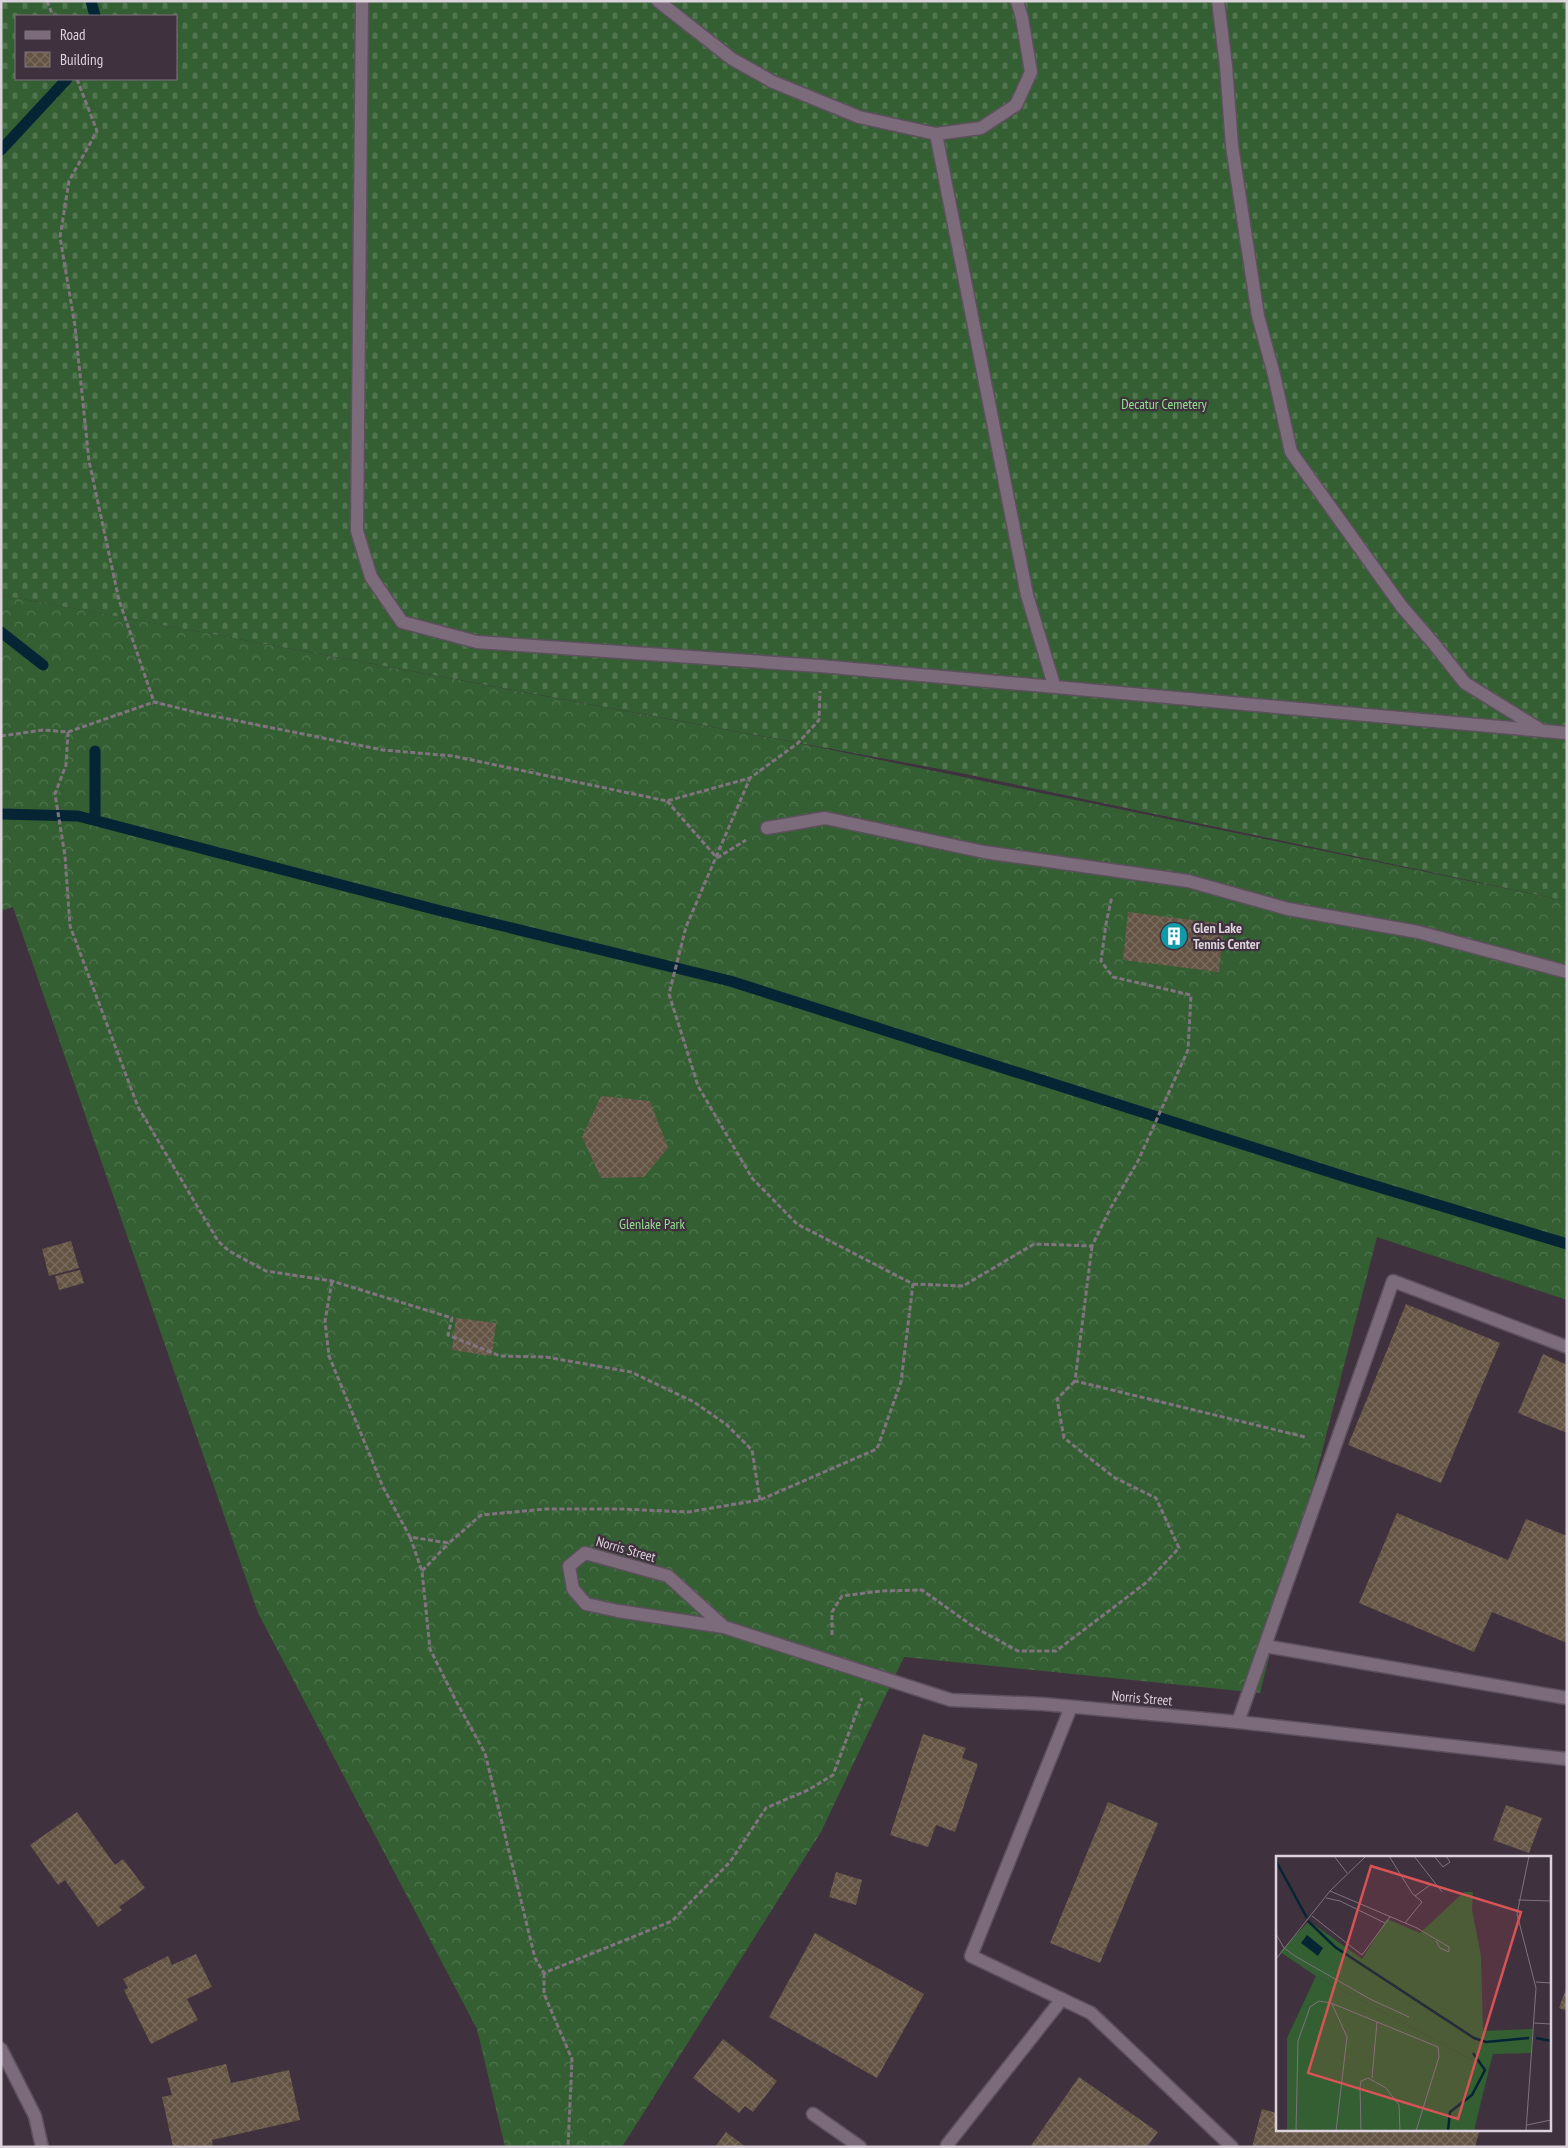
<svg xmlns="http://www.w3.org/2000/svg" width="1568" height="2148" viewBox="0 0 1568 2148" font-family="'PT Sans Narrow',sans-serif">
<style>
.forest{fill:url(#forest-crowns)}
.cemetery{fill:url(#cemetery-stones);fill-rule:evenodd}
.lines{fill:none;stroke-linecap:round;stroke-linejoin:round}
.stream{stroke:#062534;stroke-width:11}
.building{fill:url(#building-cross-hatch)}
.service-casing{stroke:#5d505d;stroke-width:15}
.minor-casing{stroke:#5d505d;stroke-width:15}
.path{stroke:#817480;stroke-width:3;stroke-dasharray:5 2.5;stroke-linecap:butt}
.service{stroke:#7c6b7b;stroke-width:12}
.minor{stroke:#7c6b7b;stroke-width:12}
.labels{text-anchor:middle;dominant-baseline:central;stroke-width:4.5;stroke-linejoin:round;paint-order:stroke}
.park-label{font-size:14px;fill:#90e38c;stroke:#40313f}
.poi-label{font-size:14px;font-weight:bold;fill:#ddd3dc;stroke:#40313f;text-anchor:start}
.street-label{font-size:14px;fill:#ddd3dc;stroke:#40313f}
.inset-river{fill:none;stroke:#062534;stroke-width:2.5}
.inset-road{fill:none;stroke:#7f727e;stroke-width:1}
.view{fill:#d85355;fill-opacity:0.15;stroke:#d85355;stroke-width:2.5}
.inset-edge{fill:none;stroke:#ddd3dc;stroke-width:2.5}
</style>
<defs>
<pattern id="forest-crowns" width="20" height="18" patternUnits="userSpaceOnUse" patternTransform="scale(1.25)"><rect width="20" height="18" fill="#335f32"/><path d="M2 6a3 3 0 1 1 6 0M12 15a3 3 0 1 1 6 0" fill="none" stroke="#50754f"/></pattern>
<pattern id="cemetery-stones" width="16" height="16" patternUnits="userSpaceOnUse" patternTransform="scale(1.25)"><rect width="16" height="16" fill="#335f32"/><path d="M2 7V4a2 2 0 0 1 4 0v3zM10 15v-3a2 2 0 0 1 4 0v3z" fill="#50754f"/></pattern>
<pattern id="building-cross-hatch" width="8" height="8" patternUnits="userSpaceOnUse" patternTransform="scale(1.25)"><rect width="8" height="8" fill="#645444"/><path d="M0 0l8 8M0 8l8-8" fill="none" stroke="#7a6c5e"/></pattern>
</defs>
<rect width="100%" height="100%" fill="#40313f"/>
<!-- forest -->
<path class="forest" d="M1 595 798 743 1567 901V1300L1377 1237 1260 1693 904 1657 821 1832 622 2147H505L477 2029 258 1613 13 907 1 911Z"/>
<!-- cemetery -->
<path class="cemetery" d="M1 1H1567V901L956 772 1 595ZM16 16H176V79H16Z"/>
<g class="lines">
<!-- stream -->
<path class="stream" d="M91 1 95 16
M1 150 67 79
M1 632 43 665
M1 814 78 816 441 911 730 981 1349 1178 1567 1244
M95 820V751"/>
</g>
<!-- building -->
<path class="building" d="M1128 912 1224 924 1219 972 1123 960Z
M601 1096 650 1101 668 1148 644 1177 601 1178 582 1137Z
M71 1241 79 1268 49 1276 42 1249Z
M80 1270 84 1283 59 1290 55 1276Z
M1406 1304 1500 1343 1441 1483 1348 1445Z
M456 1318 496 1323 492 1356 452 1350Z
M1543 1354 1567 1365V1433L1518 1413Z
M1397 1513 1508 1560 1526 1519 1567 1536V1643L1492 1612 1474 1652 1359 1603Z
M923 1734 966 1748 962 1758 978 1764 955 1832 936 1825 928 1847 890 1835Z
M1108 1802 1158 1823 1100 1963 1050 1943Z
M1506 1805 1542 1818 1529 1853 1493 1840Z
M77 1812 115 1865 123 1859 145 1888 119 1907 122 1910 98 1927 65 1880 58 1885 30 1845Z
M836 1872 862 1880 856 1905 829 1897Z
M815 1933 924 1994 877 2078 769 2017Z
M196 1954 212 1987 187 1999 198 2020 151 2044 124 1990 128 1988 123 1979 168 1956 172 1965Z
M1567 1986V2011L1559 2008Z
M723 2039 777 2081 753 2112 745 2106 739 2113 693 2078Z
M226 2064 231 2083 289 2070 300 2120 212 2140 213 2147H185L184 2145 173 2147 162 2097 172 2095 167 2078Z
M1079 2077 1158 2132 1147 2147H1030Z
M1262 2109 1277 2113V2129H1480L1475 2147H1252Z
M726 2132 746 2147H715Z"/>
<g class="lines">
<!-- service casing -->
<g class="service-casing">
<path id="service" d="M362 1 357 531 371 577 402 622 477 642 820 666 1567 733
M658 1 732 59 773 82 859 117 936 134 981 128 1016 105 1031 72 1022 18 1017 1
M1218 1 1226 66 1232 146 1258 316 1274 375 1291 452 1402 607 1434 644 1465 683 1541 730
M936 134 1027 595 1054 685
M767 828 825 818 984 852 1188 881 1288 909 1418 932 1567 972
M1265 1646 1567 1698
M1071 1707 971 1956 1091 2013 1232 2147
M1238 1722 1393 1281 1567 1347
M947 2145 1062 1999"/>
</g>
<!-- minor casing -->
<g class="minor-casing">
<path id="minor" d="M724 1627 668 1576 585 1553 569 1566 573 1589 586 1604 618 1611 724 1627 951 1700 1043 1704 1238 1722 1567 1759
M1 2049 35 2116 42 2147
M813 2114 860 2147"/>
</g>
<!-- path -->
<path class="path" d="M47 1 53 16
M77 79 97 131 69 181 60 237 75 326 89 461 119 600 154 702
M68 732 66 765 55 794 65 856 70 926 138 1107 218 1241 229 1251 266 1271 332 1281 452 1318 448 1335 500 1356 546 1357 631 1372 694 1402 727 1425 752 1450 760 1500
M1 736 43 730 68 732 154 702 203 714 383 750 453 756 667 801 750 778 798 743 819 720 820 691
M667 801 717 858
M717 858 746 840
M1092 1246 1075 1381 1305 1437
M332 1281 325 1321 329 1356 383 1487 410 1537 449 1543 481 1515 546 1509H622L688 1512 760 1500 877 1449 901 1382 913 1284 797 1224 752 1178 698 1086 669 994 686 927 750 778
M913 1284 963 1286 1034 1244 1092 1246 1110 1209 1138 1161 1188 1050 1191 995 1113 977 1101 961 1106 924 1112 896
M410 1537 422 1571 430 1649 456 1701 485 1753 535 1958 544 1973 672 1921 730 1862 766 1808 808 1790 833 1775 862 1698
M422 1571 449 1543
M832 1635V1612L842 1596 881 1591 922 1590 974 1627 1018 1651H1056L1147 1582 1179 1548 1156 1498 1115 1478 1064 1438 1057 1399 1075 1381
M544 1973V1994L572 2059 568 2147"/>
<!-- service -->
<use href="#service" class="service"/>
<!-- minor -->
<use href="#minor" class="minor"/>
</g>
<!-- icons -->
<defs>
<g id="building-disc" transform="scale(1.4375)"><circle r="9.5" fill="#0f9aa8" stroke="#40313f"/><path d="M-4-6H4V6H1V3H-1V6H-4ZM-2.5-4.3h1.7v1.8h-1.7ZM.8-4.3h1.7v1.8H.8ZM-2.5-1h1.7V.8h-1.7ZM.8-1h1.7V.8H.8Z" fill="#fff"/></g>
</defs>
<g fill-rule="evenodd">
<use href="#building-disc" x="1174" y="936"/>
</g>
<g class="labels">
<!-- park labels -->
<g class="park-label">
<text x="1164" y="404">Decatur Cemetery</text>
<text x="652" y="1224">Glenlake Park</text>
</g>
<!-- poi labels -->
<g class="poi-label">
<text x="1193" y="928">Glen Lake<tspan x="1193" dy="16">Tennis Center</tspan></text>
</g>
<!-- street labels -->
<g class="street-label">
<text transform="translate(626 1549) rotate(16)">Norris Street</text>
<text transform="translate(1142 1698) rotate(5)">Norris Street</text>
</g>
</g>
<!-- overview -->
<g transform="translate(1276 1856)">
<rect width="275" height="275" fill="#40313f"/>
<path d="M188 36H197L196 54 205 100 207 175 257 173 255 197 217 198 213 213 40 120 4 96 33 65 86 103 111 63 144 77Z" fill="#335f32"/>
<path d="M40 120 213 213 198 275 11 274V182Z" fill="#335f32"/>
<path d="M31 79 47 92 42 100 25 87Z" fill="#062534"/>
<path class="inset-river" d="M0 5 31 62M32 65 59 91 198 182 210 186 253 182M260 182 275 185M172 275 174 256 196 239 209 214 197 197"/>
<path class="inset-road" d="M58 0 71 17M113 0 136 37 146 46 129 67M138 0 166 36M158 0 167 11 174 6 170 0M54 35 141 72 173 91V96L164 92 160 85M139 40 154 29M50 42 64 45 109 67M242 44 275 45M36 60 86 99 114 61M0 78 8 92 19 100 94 143 133 161M0 103 54 35 90 0M260 126 275 127M56 148 71 181 60 275M258 167 275 168M96 222 101 166M251 269 275 264M20 275 22 185 34 151 43 145 55 147 162 191 163 201 140 275M85 275 84 231 85 225 92 222 110 232 123 249 124 275M250 275 260 132 241 58 253 0"/>
<path class="view" d="M95 10 245 56 182 263 32 217Z"/>
<rect width="275" height="275" class="inset-edge"/>
</g>
<!-- border -->
<rect width="1568" height="2148" fill="none" stroke="#ddd3dc" stroke-width="5"/>
<!-- legend -->
<rect x="15" y="15" width="162" height="65" fill="#40313f" stroke="#7f727e"/>
<rect x="25" y="31" width="25" height="8" fill="#7c6b7b" stroke="#7f727e"/>
<text x="60" y="40" font-size="15" fill="#ddd3dc">Road</text>
<rect x="25" y="52" width="25" height="15" fill="url(#building-cross-hatch)" stroke="#7f727e"/>
<text x="60" y="65" font-size="15" fill="#ddd3dc">Building</text>
</svg>
